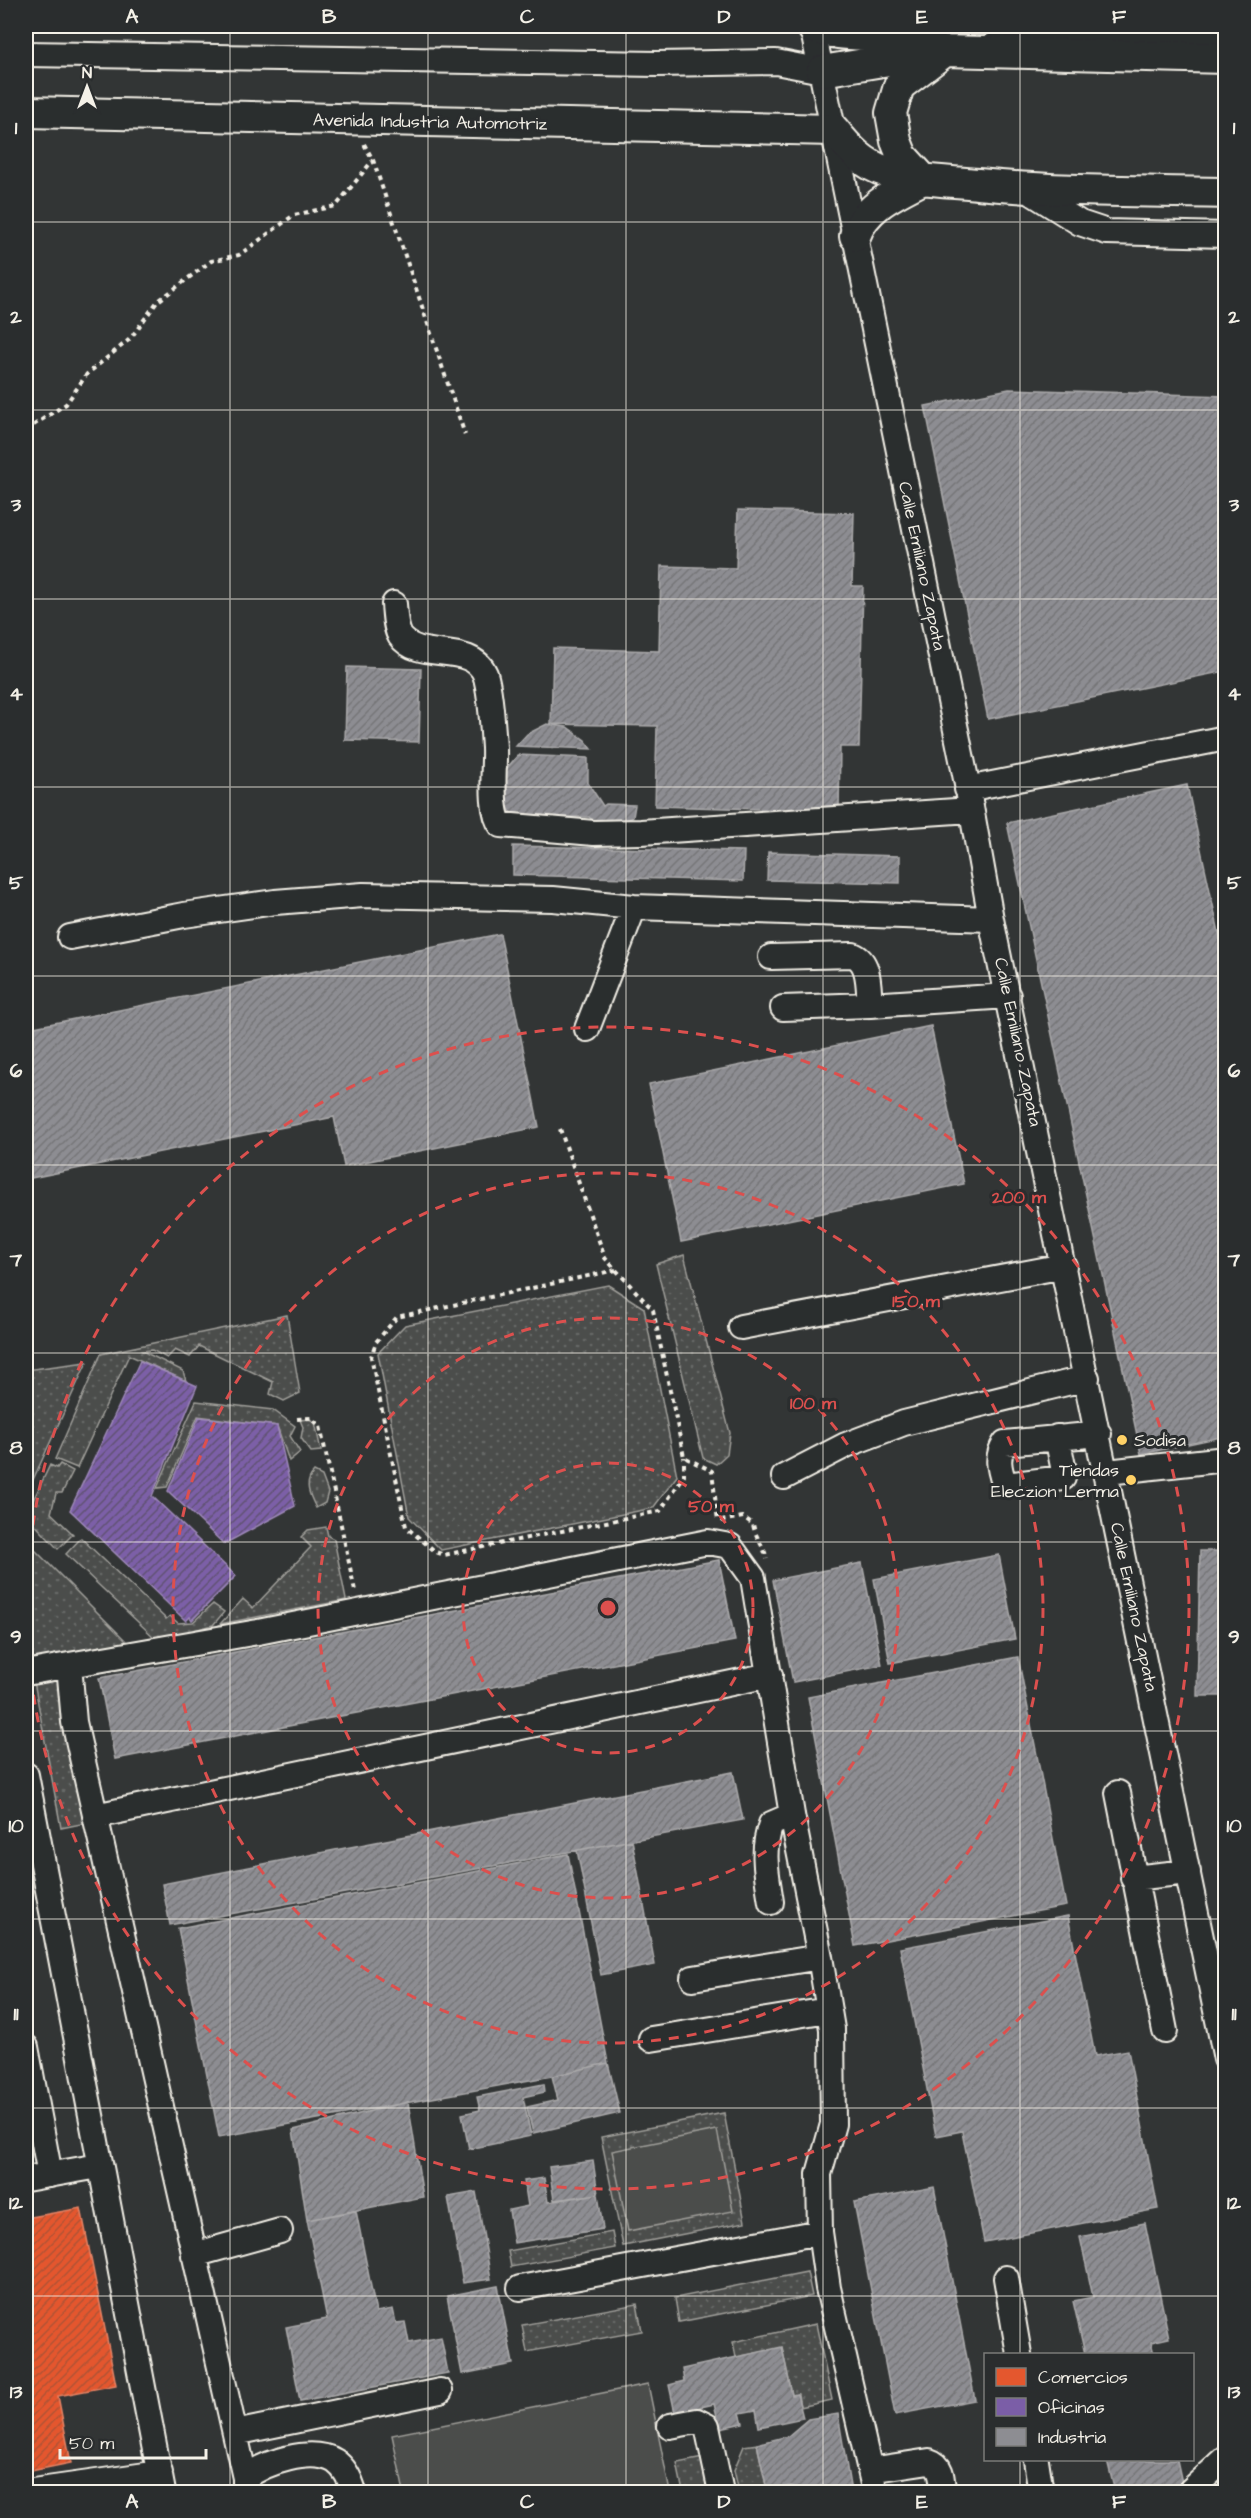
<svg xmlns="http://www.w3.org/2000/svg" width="1251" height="2518" viewBox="0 0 1251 2518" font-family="'Architects Daughter',sans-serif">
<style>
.grass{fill:url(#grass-dots);stroke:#a09f9a;stroke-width:1.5}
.pitch{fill:#4b4d4c;stroke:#a09f9a;stroke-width:1.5}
.shops{fill:url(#shops-hatch);stroke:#e98566;stroke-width:1.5}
.offices{fill:url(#offices-hatch);stroke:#9f8aba;stroke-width:1.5}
.industry{fill:url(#industry-hatch);stroke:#acabac;stroke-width:1.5}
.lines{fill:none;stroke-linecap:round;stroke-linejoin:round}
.minor-casing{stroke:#f4f1e8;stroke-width:28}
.major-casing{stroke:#f4f1e8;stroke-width:34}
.path{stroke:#f4f1e8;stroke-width:4;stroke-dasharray:4.5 4.5;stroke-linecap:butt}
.minor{stroke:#2a2d2e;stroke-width:24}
.major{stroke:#2a2d2e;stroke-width:30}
.grid{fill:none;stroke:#f4f1e8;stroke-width:1.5;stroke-opacity:0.55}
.ring{fill:none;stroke:#dc504e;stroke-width:3;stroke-dasharray:10 8}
.poi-dot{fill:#ffd166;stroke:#2a2d2e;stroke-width:2}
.labels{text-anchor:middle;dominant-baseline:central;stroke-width:6;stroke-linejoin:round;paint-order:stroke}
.street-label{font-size:18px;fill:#f4f1e8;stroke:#2a2d2e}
.poi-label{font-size:18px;fill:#f4f1e8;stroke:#2a2d2e;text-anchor:start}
.centre{fill:#dc504e;stroke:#2a2d2e;stroke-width:3}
.ring-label{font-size:18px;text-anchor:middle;font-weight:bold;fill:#dc504e;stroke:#2a2d2e;stroke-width:6;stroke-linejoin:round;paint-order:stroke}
.neatline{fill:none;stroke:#f4f1e8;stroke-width:2}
.grid-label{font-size:20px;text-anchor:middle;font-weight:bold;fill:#f4f1e8}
</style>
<defs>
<pattern id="grass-dots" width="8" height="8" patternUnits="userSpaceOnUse" patternTransform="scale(1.5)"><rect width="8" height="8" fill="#4b4d4c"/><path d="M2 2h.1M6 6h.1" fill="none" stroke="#666766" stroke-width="1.8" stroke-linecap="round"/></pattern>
<pattern id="shops-hatch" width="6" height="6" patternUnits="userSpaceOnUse" patternTransform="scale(1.5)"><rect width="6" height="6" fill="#e4572e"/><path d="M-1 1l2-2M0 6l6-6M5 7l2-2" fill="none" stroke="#ae5236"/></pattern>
<pattern id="offices-hatch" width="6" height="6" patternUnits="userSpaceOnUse" patternTransform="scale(1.5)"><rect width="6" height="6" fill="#7b5ea7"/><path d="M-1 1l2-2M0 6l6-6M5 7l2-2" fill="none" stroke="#605272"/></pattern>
<pattern id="industry-hatch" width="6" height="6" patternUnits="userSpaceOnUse" patternTransform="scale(1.5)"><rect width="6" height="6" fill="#8d8d92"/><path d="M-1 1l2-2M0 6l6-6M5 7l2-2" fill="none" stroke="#757577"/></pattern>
</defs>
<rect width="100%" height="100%" fill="#323535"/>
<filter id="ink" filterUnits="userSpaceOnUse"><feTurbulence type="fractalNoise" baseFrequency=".0167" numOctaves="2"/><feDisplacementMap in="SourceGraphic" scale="12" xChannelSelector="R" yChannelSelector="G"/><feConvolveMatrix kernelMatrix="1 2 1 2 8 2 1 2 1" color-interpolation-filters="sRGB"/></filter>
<g filter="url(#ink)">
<!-- grass -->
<path class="grass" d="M684 1255 730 1433 727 1454 716 1464 703 1458 656 1264Z
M608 1285 644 1308 677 1476 653 1508 441 1550 409 1517 378 1353 405 1325Z
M287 1315 300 1393 284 1401 270 1394 273 1382 199 1346 190 1357 175 1350 167 1358 152 1350 142 1351 183 1371 186 1381 129 1355 77 1468 55 1459 101 1354Z
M87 1362 26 1495V1370Z
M196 1401 273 1410 295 1426 290 1436 300 1452 289 1461 277 1426 198 1416 167 1487 157 1488Z
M309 1419 315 1422 321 1451 311 1452 301 1438 303 1427 300 1420Z
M60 1464 73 1471 62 1493H56L51 1513 73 1534 58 1549 26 1515 50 1465 57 1468Z
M314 1472 322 1476 328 1492 325 1503 316 1508C310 1496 303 1483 314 1472Z
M326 1527 328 1536 334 1539 346 1600 220 1624 243 1599 253 1608 311 1547 301 1537 308 1530Z
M81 1538 166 1619 170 1616 178 1623 193 1622 213 1604 224 1612 213 1625 157 1640 66 1554Z
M26 1541 127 1642 125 1651 81 1666 86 1823 61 1828 26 1638Z
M724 2113 745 2222 623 2246 601 2137Z
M612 2232 615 2248 511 2267 508 2251Z
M807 2272 812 2296 679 2322 675 2298Z
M637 2304 642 2331 527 2352 522 2325Z
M816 2324 832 2400 800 2407 798 2394 792 2395 782 2348 736 2357 733 2342Z
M757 2444 767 2490 739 2492 734 2470 744 2446Z
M714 2456 721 2492H683L677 2463Z"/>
<!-- pitch -->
<path class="pitch" d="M717 2130 733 2211 628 2231 612 2151Z
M648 2384 670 2492H404L392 2435Z"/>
<!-- shops -->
<path class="shops" d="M81 2208 116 2385 58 2396 71 2463 26 2472V2218Z"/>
<!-- offices -->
<path class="offices" d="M140 1361 197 1386 152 1496 236 1576 192 1620 190 1617 186 1621 70 1510Z
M199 1417 277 1426 295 1506 224 1544 168 1491Z"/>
<!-- industry -->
<path class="industry" d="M1009 389 1226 396V671L988 719 925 406Z
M738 510 854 513 852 586H863L859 747H840L839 811 655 806 657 726 551 724 553 648 659 651 661 566 736 568Z
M347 667 421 669 419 742 345 740Z
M547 724 567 727 585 740 592 749 516 746 527 734Z
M518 755 588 758V783L603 806 606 804 635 805 633 817 607 830H603L589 817H564L558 825 517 823 503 798 501 775Z
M1187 785 1226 965V1436L1141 1454 1007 823Z
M513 846 744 851 743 881 513 875Z
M768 852 900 856V883L767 880Z
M500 934 539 1127 344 1166 334 1117 26 1179V1013L29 1028Z
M931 1026 964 1184 681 1242 649 1084Z
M1200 1551H1226V1696H1197Z
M999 1555 1015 1639 890 1663 874 1579Z
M719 1560 735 1641 115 1759 99 1678Z
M862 1563 882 1665 793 1682 773 1580Z
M1018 1657 1066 1906 855 1946 808 1697Z
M1226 1754V1835H1224Z
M733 1772 743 1820 170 1925 162 1884Z
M632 1840 655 1965 601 1975 577 1850Z
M568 1854 608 2063 552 2076 219 2137 178 1928Z
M1068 1916 1095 2056 1128 2050 1158 2209 984 2242 962 2131 936 2136 900 1948Z
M608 2063 620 2113 533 2133 527 2107 558 2100 552 2076Z
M544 2084 545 2092 523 2097 531 2136 469 2149 462 2114 480 2110 477 2097Z
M408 2102 423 2197 307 2220 293 2130Z
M593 2161 598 2194 554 2200 549 2167Z
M544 2178 548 2202 598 2194 603 2229 514 2243 509 2210 528 2206 524 2181Z
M934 2187 975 2400 895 2415 854 2202Z
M476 2192 491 2279 463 2283 448 2197Z
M356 2211 376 2312 393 2309 396 2323 405 2322 409 2343 441 2337 448 2373 300 2401 286 2327 327 2319 307 2220Z
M1145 2223 1169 2338 1151 2342 1154 2354H1085L1073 2301 1093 2297 1080 2237Z
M498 2286 513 2364 462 2374 447 2296Z
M782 2347 792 2395 797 2394 803 2418 759 2427 756 2410 740 2413 743 2423 720 2428 714 2404 675 2413 669 2385 684 2381 682 2369Z
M838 2414 851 2492H808L791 2486 767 2490 757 2444 788 2436 808 2419Z
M1107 2460H1177L1184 2492H1115Z"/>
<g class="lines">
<!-- minor casing -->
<g class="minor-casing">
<path id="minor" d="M812 26 966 779 991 919 1226 2059
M980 53 1018 32 1038 30 1226 35
M26 54 657 64 776 62 822 71
M1026 189 1080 223 1107 232 1226 235
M394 604C395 614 395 627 400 636 419 663 471 641 485 674 490 689 493 731 494 748 495 767 489 810 501 825L594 833 641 832 971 810
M967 789 1226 738
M70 937 184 915 275 902 363 895 553 899 634 907 991 919
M771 957 853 955C871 962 868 989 870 1005L783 1008
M870 1005 1008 996
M587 1029 634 907
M741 1327 1064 1266
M1057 1437 1064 1471 1063 1478 1014 1484 1004 1483C999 1468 996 1456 1005 1443L1099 1434
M1107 1472 1226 1459
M784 1477 846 1445 904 1423 1087 1378
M26 1673 69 1665
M26 1775 163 2492
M1118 1793 1165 2031
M95 1816 770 1675
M1133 1878 1188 1872
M771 1902C767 1875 761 1851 771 1824L792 1815
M693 1978 820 1957
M651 2039 828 2010
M26 2047 50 2175
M26 2179 99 2166
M194 2255 280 2231
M1006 2278 1019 2354
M520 2288 820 2232
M670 2426 697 2421 707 2426 721 2492
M235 2433 440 2391
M1036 2460 1041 2492
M870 2470 929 2461C943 2465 942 2480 943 2492
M245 2478C265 2462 311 2447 335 2461 345 2468 351 2481 354 2492
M26 2492 160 2473
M245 2492V2478L74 1722 69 1665 258 1632 708 1542 730 1546 753 1578 792 1815 820 1957 832 2029 833 2124 819 2174 820 2232 828 2288 875 2492
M1189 2492 1226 2458"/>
</g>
<!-- major casing -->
<g class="major-casing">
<path id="major" d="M813 28C836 35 860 34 884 36 902 37 919 42 936 48
M822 71 944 51 1226 58
M26 112 834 130C848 148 864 165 887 172 916 181 948 181 978 184 1060 192 1143 191 1226 193
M855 236C865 206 896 193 923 179L902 156 896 141 891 113 899 86 941 54"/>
</g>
<!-- path -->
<path class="path" d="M364 144 373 160 465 435
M26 430 66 404 87 374 130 339 157 302 211 261 239 255 294 215 336 206 373 160
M560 1129 605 1258 653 1310 684 1457 712 1471 718 1522
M616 1270 397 1317 376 1342 371 1357 406 1527 436 1552 444 1555 660 1511 684 1476V1457
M297 1419 311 1418 320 1426 355 1591
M721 1521 743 1517 753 1524C755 1537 764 1546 767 1559"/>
<!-- minor -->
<use href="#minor" class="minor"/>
<!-- major -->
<use href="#major" class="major"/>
</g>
</g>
<!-- grid -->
<path class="grid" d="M230 26V2492M428 26V2492M626 26V2492M823 26V2492M1020 26V2354M26 222H1226M26 410H1226M26 599H1226M26 787H1226M26 976H1226M26 1165H1226M26 1353H1226M26 1542H1226M26 1731H1226M26 1919H1226M26 2108H1226M26 2296H1226M1020 2460V2492"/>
<!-- distance rings -->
<g class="ring">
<circle cx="608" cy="1608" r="145"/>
<circle cx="608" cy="1608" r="290"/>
<circle cx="608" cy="1608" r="435"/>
<circle cx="608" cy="1608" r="581"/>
</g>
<!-- markers -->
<g class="poi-dot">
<circle cx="1122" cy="1440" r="6"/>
<circle cx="1131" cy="1480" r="6"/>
</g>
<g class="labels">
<!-- street labels -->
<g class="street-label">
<text transform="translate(430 122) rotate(1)">Avenida Industria Automotriz</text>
<text transform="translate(922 566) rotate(78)">Calle Emiliano Zapata</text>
<text transform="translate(1018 1042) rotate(78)">Calle Emiliano Zapata</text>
<text transform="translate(1134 1607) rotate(78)">Calle Emiliano Zapata</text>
</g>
<!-- poi labels -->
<g class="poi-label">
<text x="1134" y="1440">Sodisa</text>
<text x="1119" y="1470" text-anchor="end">Tiendas<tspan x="1119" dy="21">Eleczion Lerma</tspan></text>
</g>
</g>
<circle cx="608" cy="1608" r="9" class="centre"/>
<g class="ring-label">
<text x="1019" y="1203">200 m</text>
<text x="916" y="1307">150 m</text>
<text x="813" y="1409">100 m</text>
<text x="711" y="1512">50 m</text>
</g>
<!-- margin -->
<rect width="1251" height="2518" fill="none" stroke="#2a2d2e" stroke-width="66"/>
<!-- legend -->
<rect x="984" y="2353" width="210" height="108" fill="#2a2d2e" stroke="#7b7b78" stroke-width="1.5"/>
<rect x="996" y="2368" width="30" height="18" fill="#e4572e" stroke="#7b7b78" stroke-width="1.5"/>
<text x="1038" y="2383" font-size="18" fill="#f4f1e8">Comercios</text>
<rect x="996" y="2398" width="30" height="18" fill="#7b5ea7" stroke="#7b7b78" stroke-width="1.5"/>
<text x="1038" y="2413" font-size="18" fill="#f4f1e8">Oficinas</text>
<rect x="996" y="2428" width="30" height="18" fill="#8d8d92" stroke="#7b7b78" stroke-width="1.5"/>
<text x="1038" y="2443" font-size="18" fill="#f4f1e8">Industria</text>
<!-- north arrow -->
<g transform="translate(87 87)" stroke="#2a2d2e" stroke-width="4.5" paint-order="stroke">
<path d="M0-4.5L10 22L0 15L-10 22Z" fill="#f4f1e8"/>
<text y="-9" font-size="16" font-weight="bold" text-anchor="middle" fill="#f4f1e8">N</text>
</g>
<!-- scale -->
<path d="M60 2449v9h146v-9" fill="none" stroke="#f4f1e8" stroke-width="3"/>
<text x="69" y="2449" font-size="18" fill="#f4f1e8" stroke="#2a2d2e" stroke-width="4.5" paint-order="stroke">50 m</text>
<rect x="33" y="33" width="1185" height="2452" class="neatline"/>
<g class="grid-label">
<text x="132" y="23">A</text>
<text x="329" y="23">B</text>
<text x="527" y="23">C</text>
<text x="724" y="23">D</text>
<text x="922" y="23">E</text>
<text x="1119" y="23">F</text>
<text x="16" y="134">1</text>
<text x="1234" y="134">1</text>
<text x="16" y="323">2</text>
<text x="1234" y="323">2</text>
<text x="16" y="511">3</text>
<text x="1234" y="511">3</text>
<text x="16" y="700">4</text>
<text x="1234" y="700">4</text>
<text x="16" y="889">5</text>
<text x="1234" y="889">5</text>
<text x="16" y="1077">6</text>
<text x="1234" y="1077">6</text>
<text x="16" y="1266">7</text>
<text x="1234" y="1266">7</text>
<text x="16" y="1454">8</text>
<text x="1234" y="1454">8</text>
<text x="16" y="1643">9</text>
<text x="1234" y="1643">9</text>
<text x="16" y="1832">10</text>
<text x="1234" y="1832">10</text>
<text x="16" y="2020">11</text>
<text x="1234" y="2020">11</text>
<text x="16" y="2209">12</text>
<text x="1234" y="2209">12</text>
<text x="16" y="2398">13</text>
<text x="1234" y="2398">13</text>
<text x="132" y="2508">A</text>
<text x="329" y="2508">B</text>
<text x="527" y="2508">C</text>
<text x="724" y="2508">D</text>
<text x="922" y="2508">E</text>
<text x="1119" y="2508">F</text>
</g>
</svg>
